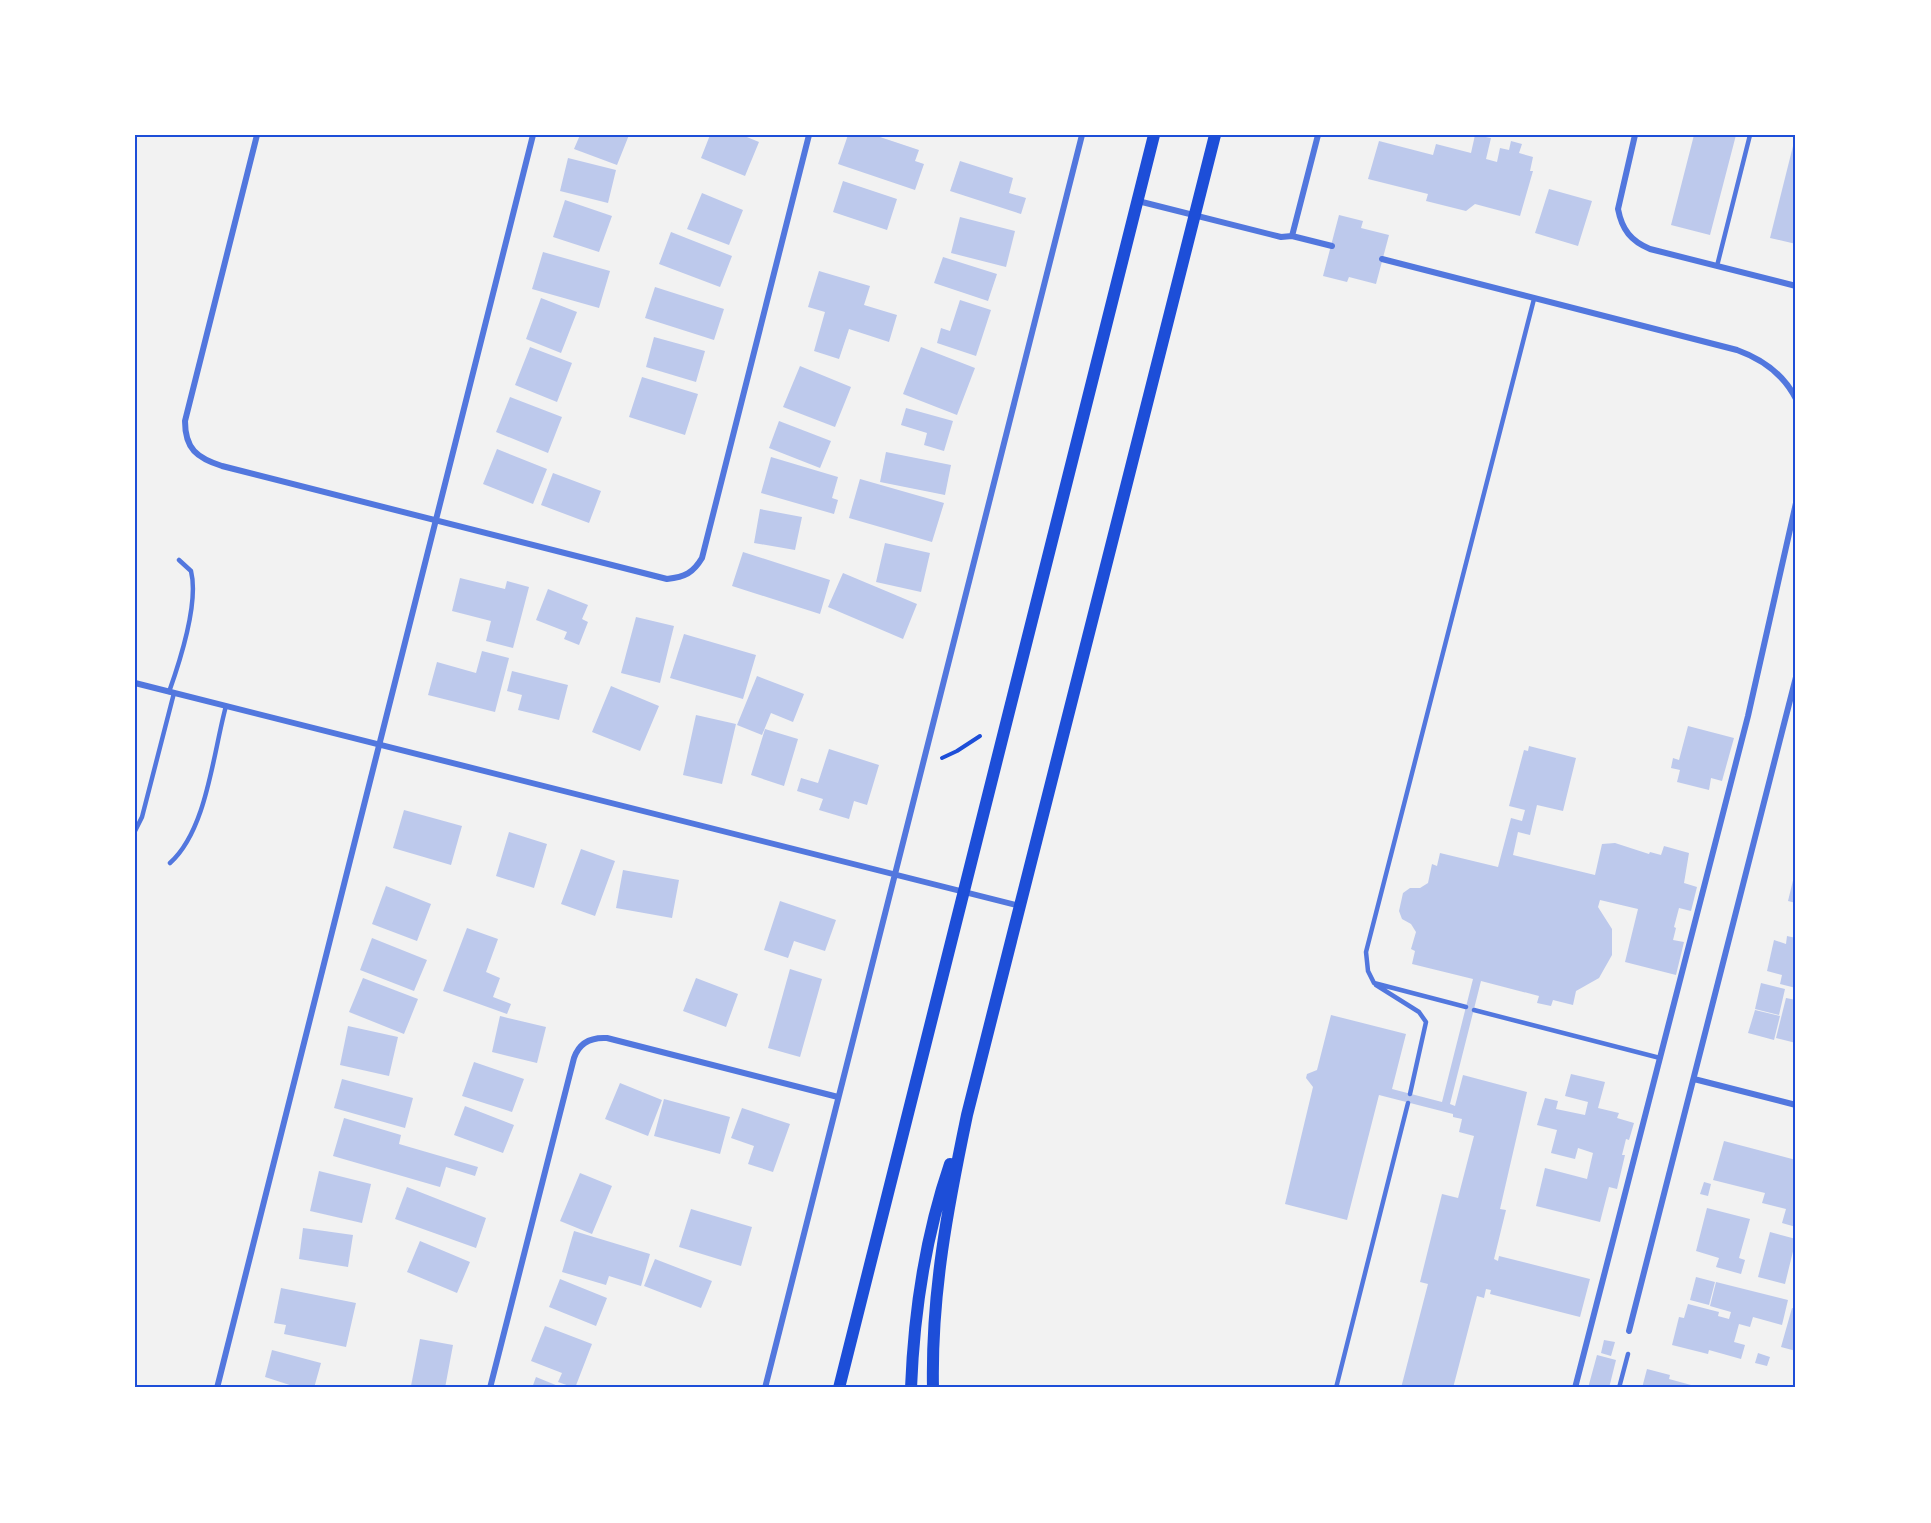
<svg xmlns="http://www.w3.org/2000/svg" width="1931" height="1523" viewBox="0 0 1931 1523" font-family="'Fira Sans',sans-serif">
<style>
.building{fill:#bdc9ec}
.lines{fill:none;stroke-linecap:round;stroke-linejoin:round}
.path{stroke:#1d4ed8;stroke-width:4}
.service{stroke:#5277de;stroke-width:4.5}
.minor{stroke:#5277de;stroke-width:6}
.secondary{stroke:#1d4ed8;stroke-width:12}
.neatline{fill:none;stroke:#1d4ed8;stroke-width:2}
</style>
<rect width="100%" height="100%" fill="#f2f2f2"/>
<!-- building -->
<path class="building" d="M580 135H629L617 165 574 149Z
M710 135H742L759 142 745 176 701 158Z
M848 135H874L919 150 915 161 924 164 915 190 838 164Z
M1475 135 1491 138 1486 159 1497 162 1500 148 1509 150 1511 141 1522 144 1519 153 1533 157 1530 171H1533L1520 216 1475 204 1466 211 1426 201 1428 194 1368 179 1379 141 1433 155 1436 144 1471 153Z
M1694 135H1736L1710 235 1671 225Z
M1795 138H1796V244L1770 238Z
M568 158 616 170 608 203 560 191Z
M960 161 1013 178 1009 193 1026 198 1021 214 950 191Z
M843 181 897 199 887 230 833 212Z
M1549 189 1592 201 1578 246 1535 233Z
M702 193 743 210 729 245 687 229Z
M565 200 612 216 599 252 553 237Z
M1339 215 1363 221 1361 228 1389 235 1376 284 1349 277 1347 282 1323 276Z
M960 217 1015 231 1006 267 951 253Z
M671 232 732 256 720 287 659 264Z
M543 252 610 271 599 308 532 289Z
M943 257 997 274 988 301 934 283Z
M819 271 870 286 864 305 897 315 889 342 849 329 839 359 814 351 825 312 808 307Z
M655 287 724 309 714 340 645 318Z
M541 298 577 312 561 353 526 339Z
M960 300 991 310 976 356 937 343 941 328 950 331Z
M654 337 705 351 696 382 646 367Z
M530 347 572 363 557 402 515 385Z
M921 347 975 368 957 415 903 394Z
M800 366 851 387 835 427 783 407Z
M642 377 698 394 685 435 629 417Z
M510 397 562 417 548 453 496 432Z
M906 408 953 421 944 451 924 445 927 433 901 425Z
M779 421 831 441 820 468 769 448Z
M497 449 547 469 533 504 483 484Z
M886 452 951 465 945 495 880 482Z
M771 457 838 477 832 498 838 500 834 514 761 493Z
M553 473 601 491 589 523 541 505Z
M860 479 944 503 932 542 849 518Z
M760 509 802 517 795 550 754 543Z
M885 543 930 553 921 592 876 582Z
M743 552 830 580 820 614 732 586Z
M843 573 917 604 903 639 828 607Z
M460 578 505 589 507 581 529 587 513 648 486 641 491 621 452 611Z
M548 589 588 605 582 619 588 622 579 645 564 639 567 632 536 620Z
M636 617 674 626 660 683 621 673Z
M684 634 756 655 743 699 670 678Z
M482 651 509 658 495 712 428 695 437 662 476 673Z
M512 671 568 685 559 720 518 710 522 695 507 691Z
M757 676 804 694 793 722 771 713 762 735 737 725Z
M611 686 659 706 640 751 592 732Z
M696 715 736 724 722 784 683 775Z
M1688 726 1734 738 1722 781 1711 778 1709 790 1677 782 1680 770 1671 768 1673 758 1679 760Z
M765 729 798 739 784 786 751 775Z
M1529 746 1576 758 1563 811 1537 805 1530 835 1518 832 1513 855 1595 875 1602 844 1615 843 1649 854 1650 852 1661 855 1664 846 1689 853 1684 883 1697 887 1691 911 1679 908 1674 927 1676 928 1673 940 1684 942 1676 975 1625 962 1638 909 1600 900 1598 907 1612 929V955L1599 978 1576 991 1573 1005 1553 1000 1551 1006 1537 1003 1539 996 1481 981 1450 1104 1455 1106 1463 1075 1527 1092 1500 1209 1506 1210 1494 1259 1498 1261 1499 1256 1590 1279 1580 1317 1490 1294 1491 1290 1486 1289 1484 1298 1477 1296 1453 1388H1401L1428 1284 1420 1282 1442 1194 1458 1198 1474 1136 1459 1132 1462 1119 1453 1117V1114L1379 1095 1347 1220 1285 1204 1313 1087 1306 1078 1307 1074 1317 1070 1331 1015 1406 1034 1392 1089 1442 1102 1473 979 1412 964 1415 951 1411 949 1416 932 1411 924 1402 919 1399 911 1403 893 1410 888H1420L1428 883 1432 864 1437 866 1440 853 1498 867 1511 818 1522 821 1525 810 1509 806 1524 750 1528 751Z
M829 749 879 765 867 805 854 801 849 819 819 810 823 799 797 791 801 778 818 783Z
M404 810 462 826 451 865 393 848Z
M509 832 547 844 534 888 496 876Z
M581 849 615 861 595 916 561 904Z
M1796 868V903L1788 901Z
M623 870 679 880 672 918 616 908Z
M386 886 431 904 417 941 372 924Z
M780 901 836 920 825 951 794 941 788 958 764 950Z
M467 928 498 939 486 972 500 978 493 997 511 1004 507 1014 443 991Z
M1787 936 1796 938V988L1780 984 1782 975 1767 971 1774 940 1786 944Z
M372 938 427 960 414 991 360 970Z
M790 969 822 979 800 1057 768 1048Z
M363 978 418 999 404 1034 349 1012Z
M696 978 738 994 726 1027 683 1011Z
M1761 983 1785 989 1779 1015 1755 1009Z
M1786 998 1796 1000V1043L1776 1038Z
M1755 1010 1780 1016 1774 1040 1748 1033Z
M500 1016 546 1027 537 1063 492 1052Z
M348 1026 398 1037 389 1076 340 1065Z
M474 1062 524 1079 512 1112 462 1096Z
M1571 1074 1605 1082 1598 1108 1619 1113 1617 1118 1634 1123 1629 1140 1626 1139 1622 1155H1625L1617 1189 1609 1187 1600 1222 1536 1206 1545 1168 1587 1179 1593 1153 1578 1148 1575 1159 1551 1153 1557 1130 1537 1125 1545 1098 1558 1101 1556 1109 1585 1115 1588 1102 1565 1096Z
M342 1079 413 1098 405 1128 334 1108Z
M620 1083 662 1100 648 1136 605 1119Z
M664 1099 730 1117 720 1154 654 1136Z
M465 1106 514 1125 503 1153 454 1135Z
M742 1108 790 1124 773 1172 748 1164 754 1146 731 1138Z
M344 1118 401 1135 399 1144 478 1167 475 1176 446 1167 440 1187 333 1156Z
M1724 1141 1796 1160V1227L1782 1223 1786 1209 1762 1203 1765 1193 1713 1180Z
M319 1171 371 1184 362 1223 310 1211Z
M580 1173 612 1186 592 1234 560 1221Z
M1704 1182 1711 1184 1708 1196 1700 1194Z
M407 1187 486 1218 476 1248 395 1219Z
M1707 1208 1750 1219 1739 1258 1745 1260 1741 1274 1716 1267 1719 1258 1696 1251Z
M691 1209 752 1227 741 1266 679 1247Z
M303 1228 353 1235 348 1267 299 1259Z
M574 1231 650 1254 641 1286 609 1276 606 1285 562 1272Z
M1770 1232 1796 1239 1785 1284 1758 1277Z
M420 1241 470 1262 457 1293 407 1272Z
M655 1259 712 1281 701 1308 644 1286Z
M1696 1277 1715 1282 1709 1305 1690 1300Z
M560 1279 607 1298 596 1326 549 1307Z
M1716 1282 1788 1300 1782 1325 1753 1317 1750 1327 1739 1324 1734 1342 1745 1345 1741 1359 1709 1350 1708 1354 1672 1345 1679 1317 1684 1318 1688 1304 1719 1312 1718 1316 1729 1319 1731 1312 1710 1306Z
M281 1288 356 1303 346 1347 284 1334 286 1325 274 1323Z
M1792 1308 1796 1309V1351L1781 1347Z
M545 1326 592 1344 575 1388 558 1382 562 1373 531 1361Z
M420 1339 453 1345 445 1388 411 1386Z
M1604 1340 1615 1342 1611 1356 1601 1353Z
M272 1350 321 1363 314 1388H299L265 1377Z
M1758 1353 1770 1357 1767 1366 1755 1363Z
M1597 1355 1616 1360 1609 1388H1588Z
M1647 1369 1670 1375 1669 1379 1702 1388H1642Z
M536 1377 563 1388H532Z"/>
<g class="lines">
<!-- path -->
<path class="path" d="M942 758 957 751 980 736"/>
<!-- service -->
<path class="service" d="M1717 266 1750 135
M169 692C180 661 199 603 191 571L179 560
M135 831 142 817 174 693
M170 863C207 830 213 753 226 706
M1376 985 1419 1012 1426 1022 1410 1094
M1466 1007 1374 983 1368 971 1366 952 1534 299
M1474 1010 1660 1058
M1336 1388 1408 1103
M1619 1388 1628 1354"/>
<!-- minor -->
<path class="minor" d="M257 135 185 421C185 449 197 458 222 466L667 579C685 577 693 573 702 558L809 135
M1635 135 1618 209C1622 230 1631 241 1650 249L1796 286
M1138 201 1281 237 1292 236 1332 246
M1292 236 1318 135
M1382 259 1737 350C1762 359 1784 375 1796 399
M135 683 1020 906
M1694 1079 1796 1105
M1629 1331 1796 677
M217 1388 533 135
M490 1388 574 1058C579 1043 591 1037 607 1038L838 1097
M765 1388 1082 135
M1575 1388 1748 716 1796 503"/>
<!-- secondary -->
<path class="secondary" d="M839 1388 1154 135
M911 1388C914 1311 925 1237 950 1164
M933 1388C931 1294 948 1206 967 1115L1215 135"/>
</g>
<!-- border -->
<rect width="1931" height="1523" fill="none" stroke="#ffffff" stroke-width="273"/>
<rect x="136" y="136" width="1658" height="1250" class="neatline"/>
</svg>
